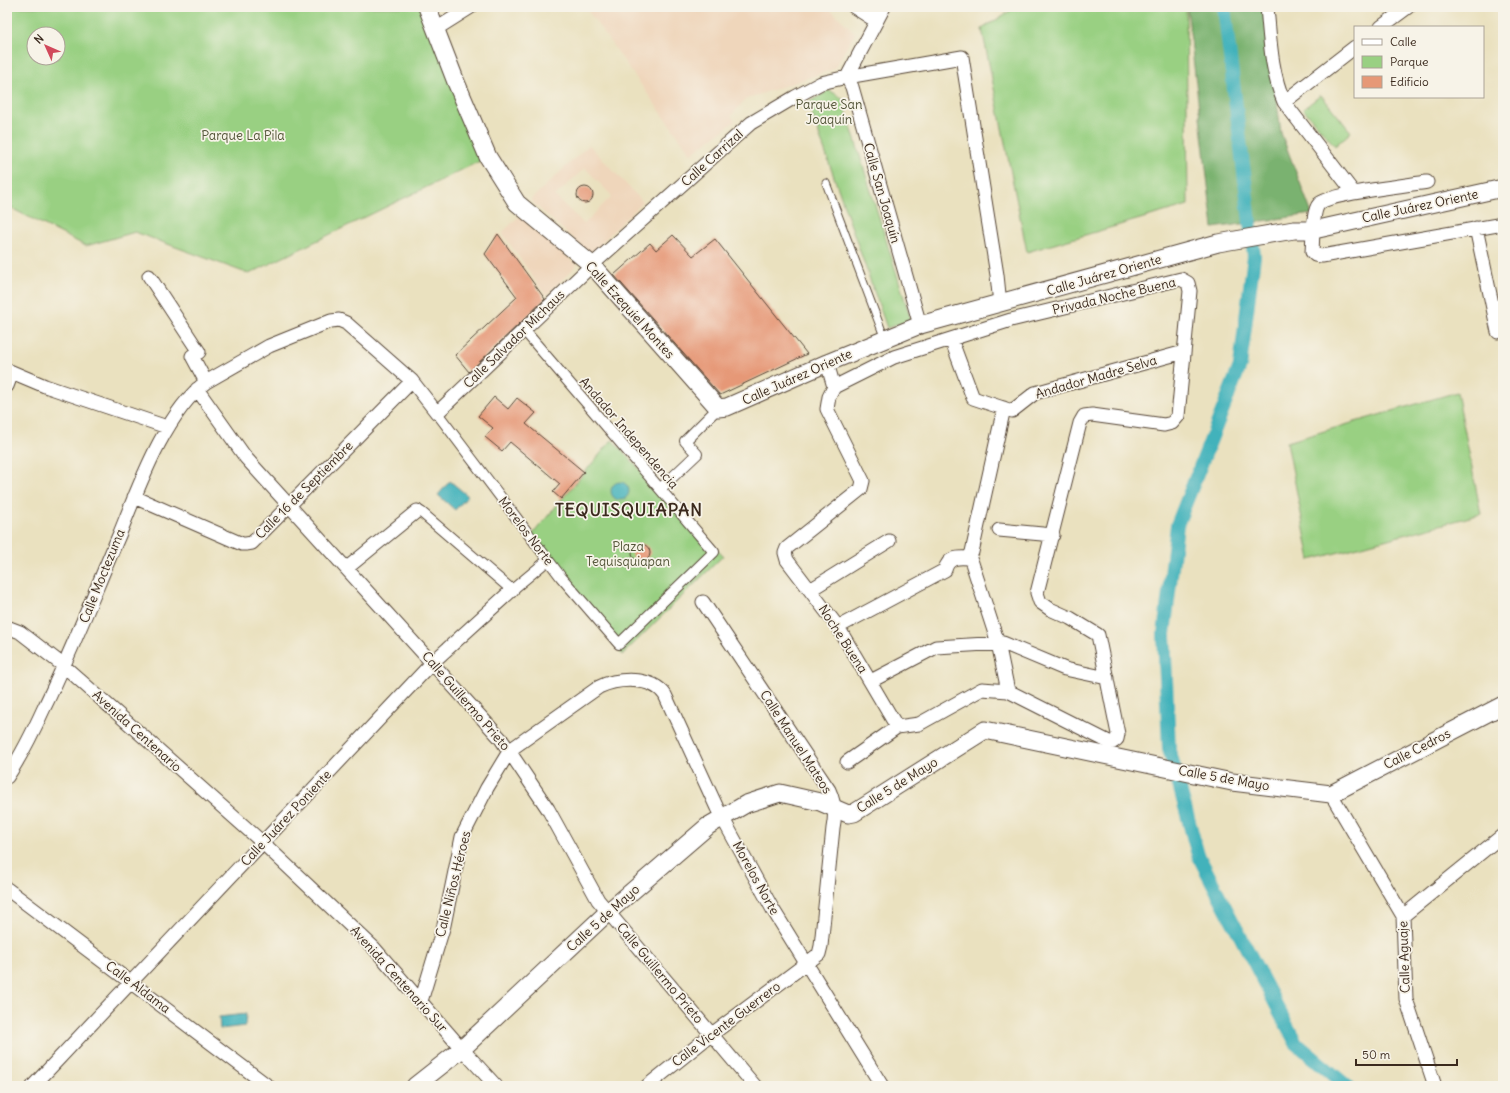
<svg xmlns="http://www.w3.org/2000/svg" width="1510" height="1093" viewBox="0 0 1510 1093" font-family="Delius,sans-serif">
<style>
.built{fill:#efd6bb;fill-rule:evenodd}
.green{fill:#99d082;stroke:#6a7d50;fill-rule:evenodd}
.forest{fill:#7ab270;stroke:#5a6e47}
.water{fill:#42b2bb;stroke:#3e6e6c}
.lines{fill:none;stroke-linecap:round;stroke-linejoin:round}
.canal{stroke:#42b2bb;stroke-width:14}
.building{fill:#e69877}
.service-casing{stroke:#554536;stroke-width:9}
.pedestrian-casing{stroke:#554536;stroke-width:12}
.minor-casing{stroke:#554536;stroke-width:15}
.tertiary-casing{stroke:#554536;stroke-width:19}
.service{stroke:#fff;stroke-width:7}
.pedestrian{stroke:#fff;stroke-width:10}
.minor{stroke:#fff;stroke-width:13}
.tertiary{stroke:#fff;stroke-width:17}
.labels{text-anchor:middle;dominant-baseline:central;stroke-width:3.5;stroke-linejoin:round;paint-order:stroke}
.park-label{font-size:13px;fill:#525437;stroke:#f7f3e8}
.street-label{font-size:13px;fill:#3b2a1e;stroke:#f7f3e8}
.district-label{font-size:17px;font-weight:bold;letter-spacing:1px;fill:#3b2a1e;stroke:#f7f3e8}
</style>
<rect width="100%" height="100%" fill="#f7f3e8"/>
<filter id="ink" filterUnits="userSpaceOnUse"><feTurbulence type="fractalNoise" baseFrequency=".025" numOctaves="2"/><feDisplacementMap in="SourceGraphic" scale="8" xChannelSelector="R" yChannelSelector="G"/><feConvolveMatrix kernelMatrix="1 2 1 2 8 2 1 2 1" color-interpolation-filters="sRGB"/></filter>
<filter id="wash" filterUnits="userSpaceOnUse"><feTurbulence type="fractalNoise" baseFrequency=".012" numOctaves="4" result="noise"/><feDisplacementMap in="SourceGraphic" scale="16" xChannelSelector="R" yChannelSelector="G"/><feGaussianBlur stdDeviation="0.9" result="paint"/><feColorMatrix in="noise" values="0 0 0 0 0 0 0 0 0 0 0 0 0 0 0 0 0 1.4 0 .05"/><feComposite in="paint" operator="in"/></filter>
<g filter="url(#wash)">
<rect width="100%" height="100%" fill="#eae1bf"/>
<!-- built -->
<path class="built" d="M585 7H828L855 33 834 69 746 99 731 116 735 121 691 154Z
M589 145 643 202 590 254 530 200ZM585 168 612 196 584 224 555 196Z
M519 216 577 265 546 296 502 233Z"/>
<!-- green -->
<path class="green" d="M7 7H423L484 159 249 274 135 232 86 246 7 206ZM34 34H58V58H34Z
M1016 7H1186L1188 205 1027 252 982 29Z
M829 90 842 98 911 320 887 328 808 103Z
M1321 95 1351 132 1335 146 1303 109Z
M1457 392 1481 514 1310 560 1287 442Z
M612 440 723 556 622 655 531 536Z"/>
<!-- forest -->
<path class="forest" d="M1187 7H1265L1281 133 1312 214 1213 228Z"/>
<!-- water -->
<path class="water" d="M450 481 468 496 455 510 438 495Z
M611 491a9 9 0 1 1 18 0a9 9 0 1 1-18 0Z
M246 1014 245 1026 220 1029 219 1017Z"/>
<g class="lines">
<!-- canal -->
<path class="canal" d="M1224 7 1254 256 1240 366 1177 525 1164 634 1169 748 1198 855 1296 1043 1347 1086"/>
</g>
<g id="blocks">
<!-- building -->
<path class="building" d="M577 195a8 8 0 1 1 16 0a8 8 0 1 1-16 0Z
M498 234 545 299 469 372 455 355 517 297 485 254Z
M673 235 693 256 715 239 807 354 720 395 614 275 650 243 656 250Z
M494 397 508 409 517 398 536 413 526 424 584 472 561 499 553 492 560 484 510 442 502 451 485 437 493 428 478 416Z
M632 553a9 9 0 1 1 18 0a9 9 0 1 1-18 0Z"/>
</g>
</g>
<g filter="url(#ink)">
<use href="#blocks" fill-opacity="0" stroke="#554536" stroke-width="1"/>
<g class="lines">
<!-- service casing -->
<g class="service-casing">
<path id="service" d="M826 183 885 339"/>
</g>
<!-- pedestrian casing -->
<g class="pedestrian-casing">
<path id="pedestrian" d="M437 413 561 577 619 644 714 552 524 330
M660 489 697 454 685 441 718 408
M417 511 421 512 512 590 548 560"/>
</g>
<!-- minor casing -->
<g class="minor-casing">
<path id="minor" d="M854 7 876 21
M884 7 847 77 852 87 920 325
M1267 7C1270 39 1271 72 1284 102L1354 193
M1381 27 1408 7
M436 29 471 7
M1284 102 1355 47
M1427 182C1409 185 1328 194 1319 204 1312 211 1313 241 1312 252L1315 255 1322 256 1503 224
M1476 228 1498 332
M149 276 199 352 192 356 206 382
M951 339 973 398 1012 411 1035 393 1184 352
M827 363 834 387 829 397 827 409 863 481 861 489 787 548 785 553 787 560 838 627 897 727 919 724 982 689 1008 691 1109 742H1113L1117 739 1118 734 1098 635 1070 618 1050 609 1040 602 1037 593 1080 423 1084 416 1092 415 1164 425 1172 423 1178 416 1190 291 1188 283 1181 279 1011 320 894 357 834 387
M7 370 45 386 167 427
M7 386 12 373
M197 389 246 458 501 739 548 809 598 900 755 1086
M134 497 242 544H246L252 543 412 381
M999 530 1053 535
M969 558 972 552 1004 408
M969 558 972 563 998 643 1008 691
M347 568 417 511
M810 590 889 541
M7 627 20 632 64 666 263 843 374 948 462 1049 496 1086
M838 627 945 570C948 557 958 557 969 558
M871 681 936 647 1003 643 1065 669 1107 678
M847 762 897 727
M7 777C22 755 33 732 44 708 72 651 95 591 120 533 139 486 165 413 206 382L269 346 331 321 339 320 346 323 412 381 437 413 592 265 751 123 795 97 821 83 847 77 962 57 997 275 1000 304
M1331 794 1403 916 1406 999 1435 1086
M7 889 268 1086
M1403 916 1503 835
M421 1001 444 925 462 837 487 788 510 750 599 687C618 678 652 676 665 695L717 808 772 908 882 1086
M33 1086 433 662 512 590
M647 1086 712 1034 819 954 821 946 833 828C836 814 835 803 829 790L703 602"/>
</g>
<!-- tertiary casing -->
<g class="tertiary-casing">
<path id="tertiary" d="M427 7 456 82 488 157 517 203 592 265 718 408 727 407 827 363 920 325 1218 243 1294 230H1314L1503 188
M415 1086 462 1049 608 912 708 826 746 804 780 793 820 802 848 814 854 813 985 730 1232 782 1331 794 1503 705"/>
</g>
<!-- service -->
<use href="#service" class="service"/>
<!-- pedestrian -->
<use href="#pedestrian" class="pedestrian"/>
<!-- minor -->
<use href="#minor" class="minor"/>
<!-- tertiary -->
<use href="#tertiary" class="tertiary"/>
</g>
</g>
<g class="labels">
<!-- park labels -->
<g class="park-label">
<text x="829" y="104">Parque San<tspan x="829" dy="15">Joaquín</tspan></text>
<text x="243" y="135">Parque La Pila</text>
<text x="628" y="546">Plaza<tspan x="628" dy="15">Tequisquiapan</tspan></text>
</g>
<!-- street labels -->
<g class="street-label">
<text transform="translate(712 158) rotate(-42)">Calle Carrizal</text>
<text transform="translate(882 193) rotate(74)">Calle San Joaquín</text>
<text transform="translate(1420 206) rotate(-12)">Calle Juárez Oriente</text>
<text transform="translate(1104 275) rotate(-16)">Calle Juárez Oriente</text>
<text transform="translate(1114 296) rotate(-13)">Privada Noche Buena</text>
<text transform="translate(630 310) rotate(48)">Calle Ezequiel Montes</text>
<text transform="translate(514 339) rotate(-44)">Calle Salvador Michaus</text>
<text transform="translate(797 377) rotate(-24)">Calle Juárez Oriente</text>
<text transform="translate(1096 377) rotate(-16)">Andador Madre Selva</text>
<text transform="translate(629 433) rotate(49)">Andador Independencia</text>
<text transform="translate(304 490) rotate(-45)">Calle 16 de Septiembre</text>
<text transform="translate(526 531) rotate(53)">Morelos Norte</text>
<text transform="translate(102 576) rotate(-68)">Calle Moctezuma</text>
<text transform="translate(843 639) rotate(57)">Noche Buena</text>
<text transform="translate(466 701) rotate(49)">Calle Guillermo Prieto</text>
<text transform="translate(137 731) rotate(42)">Avenida Centenario</text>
<text transform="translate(796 742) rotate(57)">Calle Manuel Mateos</text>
<text transform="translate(1417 749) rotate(-27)">Calle Cedros</text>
<text transform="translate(1224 778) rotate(10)">Calle 5 de Mayo</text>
<text transform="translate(897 785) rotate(-32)">Calle 5 de Mayo</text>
<text transform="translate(286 818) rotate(-47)">Calle Juárez Poniente</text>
<text transform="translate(756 878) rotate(61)">Morelos Norte</text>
<text transform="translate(453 884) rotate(-76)">Calle Niños Héroes</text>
<text transform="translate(603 918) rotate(-42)">Calle 5 de Mayo</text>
<text transform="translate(1404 957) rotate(-92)">Calle Aguaje</text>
<text transform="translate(660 973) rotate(50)">Calle Guillermo Prieto</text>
<text transform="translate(399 979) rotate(48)">Avenida Centenario Sur</text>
<text transform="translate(138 987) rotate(37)">Calle Aldama</text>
<text transform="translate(726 1024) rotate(-37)">Calle Vicente Guerrero</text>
</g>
<!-- district labels -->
<g class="district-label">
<text x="629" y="510">TEQUISQUIAPAN</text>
</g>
</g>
<!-- margin -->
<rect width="1510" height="1093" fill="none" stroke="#f7f3e8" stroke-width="24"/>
<!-- legend -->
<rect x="1354" y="26" width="130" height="72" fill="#f7f3e8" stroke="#aca397"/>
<rect x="1362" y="39" width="20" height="6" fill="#ffffff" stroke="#aca397"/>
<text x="1390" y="46" font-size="12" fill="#3b2a1e">Calle</text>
<rect x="1362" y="56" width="20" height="12" fill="#99d082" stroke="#aca397"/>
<text x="1390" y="66" font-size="12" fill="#3b2a1e">Parque</text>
<rect x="1362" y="76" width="20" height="12" fill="#e69877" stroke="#aca397"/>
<text x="1390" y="86" font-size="12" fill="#3b2a1e">Edificio</text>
<!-- north arrow -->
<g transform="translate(46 46) rotate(315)"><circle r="19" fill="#f7f3e8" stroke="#aca397"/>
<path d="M0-3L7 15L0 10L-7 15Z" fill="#d1495b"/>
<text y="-6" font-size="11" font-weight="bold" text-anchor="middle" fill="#3b2a1e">N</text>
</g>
<!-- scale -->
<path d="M1356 1059v6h101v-6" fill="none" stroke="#3b2a1e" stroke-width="2"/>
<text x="1362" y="1059" font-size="12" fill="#3b2a1e" stroke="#f7f3e8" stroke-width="3" paint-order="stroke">50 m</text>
</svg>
